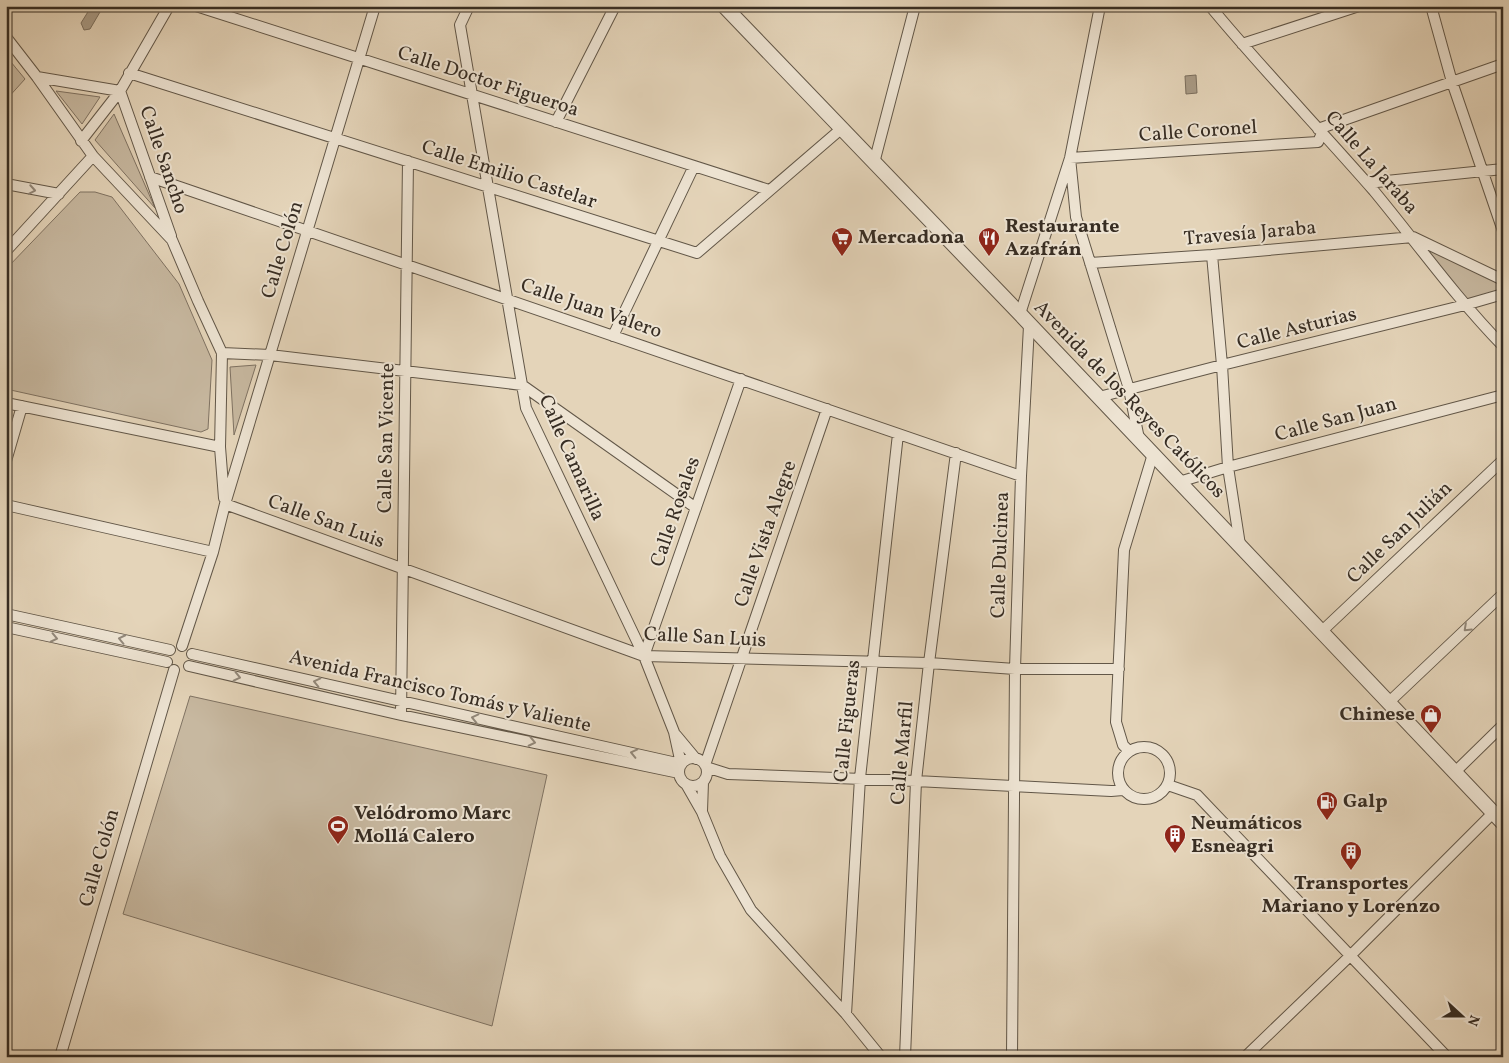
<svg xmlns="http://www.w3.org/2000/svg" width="1509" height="1063" viewBox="0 0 1509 1063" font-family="Vollkorn,serif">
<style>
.green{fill:#c7b8a0;stroke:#7f7262}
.water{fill:#a99b86;stroke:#7b6f5e}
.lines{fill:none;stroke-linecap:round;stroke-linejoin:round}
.minor-casing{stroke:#625748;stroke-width:12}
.tertiary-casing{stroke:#625748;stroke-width:16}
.minor{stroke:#ede3d2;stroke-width:10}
.tertiary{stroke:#ede3d2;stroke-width:14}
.oneway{stroke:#92887a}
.labels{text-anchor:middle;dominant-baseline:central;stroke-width:4;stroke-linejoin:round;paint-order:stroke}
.street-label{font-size:20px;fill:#372d23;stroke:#ede3d2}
.poi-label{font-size:20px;font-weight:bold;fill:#372d23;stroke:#ede3d2;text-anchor:start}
</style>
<rect width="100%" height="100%" fill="#e4d4b9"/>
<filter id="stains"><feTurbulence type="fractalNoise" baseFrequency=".004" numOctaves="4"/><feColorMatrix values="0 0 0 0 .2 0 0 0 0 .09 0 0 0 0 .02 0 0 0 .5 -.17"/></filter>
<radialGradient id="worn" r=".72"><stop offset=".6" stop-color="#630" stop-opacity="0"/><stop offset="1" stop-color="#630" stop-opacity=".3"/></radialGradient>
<!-- green -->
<path class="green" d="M6 56 25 79 6 100Z
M56 91 100 97 82 124Z
M114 114 155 208 95 140Z
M80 192H95L112 197 179 284 212 360 208 429 201 432 6 389V269Z
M1413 237 1503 280V294L1465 305Z
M256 365 234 435 230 367Z
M190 696 547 775 492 1026 123 914Z"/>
<!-- water -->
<path class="water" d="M91 7 100 12 90 29 84 30 81 23Z
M1196 75 1197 93 1186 94 1185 76Z"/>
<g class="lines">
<!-- minor casing -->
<g class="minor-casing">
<path id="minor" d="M196 6 769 190
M1210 6C1263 70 1320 129 1374 191 1417 243 1456 298 1503 346
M1431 6 1452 82 1503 231
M6 37 37 77 93 156 172 240 198 301 222 353 220 447 224 498
M1242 44 1359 6
M129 73 697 253 841 129
M37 77 120 91
M120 91 171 236
M556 122 615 6
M1318 129 1503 64
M81 141 120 91 169 6
M874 163 915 6
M150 177C441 275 731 376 1021 476
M1367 183 1503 169
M6 184 59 194
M6 251 93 156
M1212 255 1222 365 1228 467 1240 545
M1090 263 1212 255 1413 237 1503 280
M1020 314 1070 158 1100 6
M613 336 694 166
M222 353 270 355 522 385 696 508
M1099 397 1222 365 1465 305 1503 294
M6 403 220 447
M1139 439 1129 389 1076 217 1070 158 1318 142 1322 133
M6 461 22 406
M1179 482 1228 467 1503 395
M225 504 644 656 929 663 1015 669H1119
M6 505 213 552
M6 614 170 650
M6 627 167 662
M1321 632 1503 460
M182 646 213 552 225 504 375 6
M192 654 681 764 674 732 644 656 526 408 460 25 469 6
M644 656 741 379
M189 666 401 715 679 773
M1388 703 1503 594
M401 715 408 161
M676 735 696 759
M1118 773a26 26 0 1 1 52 0a26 26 0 1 1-52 0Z
M1129 751 1123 745 1116 722 1124 550 1153 454
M679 772a14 14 0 1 1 28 0a14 14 0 1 1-28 0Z
M705 765 827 409
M706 767 728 774 916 781 1111 791 1123 790
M1454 773 1503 725
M686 784 702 812 720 856 751 910 846 1014 881 1057
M1168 785 1197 795 1447 1057
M702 811 703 782
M846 1014 860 778 898 434
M60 1057 174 670
M905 1057 916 781 929 663 956 453
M1012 1057 1015 669 1021 476 1029 326
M1245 1057 1351 955 1493 813"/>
</g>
<!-- tertiary casing -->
<g class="tertiary-casing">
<path id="tertiary" d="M724 6 1020 314 1503 823"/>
</g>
<!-- minor -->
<use href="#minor" class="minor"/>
<!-- tertiary -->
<use href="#tertiary" class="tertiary"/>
</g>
<!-- one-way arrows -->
<defs><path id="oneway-chevron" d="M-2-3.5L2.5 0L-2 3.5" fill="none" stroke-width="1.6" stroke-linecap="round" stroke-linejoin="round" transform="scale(1.25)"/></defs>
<g class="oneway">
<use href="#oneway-chevron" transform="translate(32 190) rotate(10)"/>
<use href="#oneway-chevron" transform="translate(1467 628) rotate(137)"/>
<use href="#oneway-chevron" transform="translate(54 638) rotate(12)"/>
<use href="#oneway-chevron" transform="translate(122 639) rotate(-168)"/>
<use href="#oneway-chevron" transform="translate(237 677) rotate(13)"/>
<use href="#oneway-chevron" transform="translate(317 682) rotate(-167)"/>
<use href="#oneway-chevron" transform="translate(475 718) rotate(-167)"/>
<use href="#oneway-chevron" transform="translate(532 742) rotate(12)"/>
<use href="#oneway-chevron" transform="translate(634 753) rotate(-167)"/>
</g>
<!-- icons -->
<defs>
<g id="supermarket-pin" transform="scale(1.125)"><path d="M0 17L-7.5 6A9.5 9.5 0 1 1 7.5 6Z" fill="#8f2418" stroke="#ede3d2"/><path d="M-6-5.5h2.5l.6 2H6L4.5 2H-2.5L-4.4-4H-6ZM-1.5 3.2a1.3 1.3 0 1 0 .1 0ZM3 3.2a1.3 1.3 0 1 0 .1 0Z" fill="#fff"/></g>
<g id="restaurant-pin" transform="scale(1.125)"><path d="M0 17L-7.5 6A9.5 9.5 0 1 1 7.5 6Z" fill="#8f2418" stroke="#ede3d2"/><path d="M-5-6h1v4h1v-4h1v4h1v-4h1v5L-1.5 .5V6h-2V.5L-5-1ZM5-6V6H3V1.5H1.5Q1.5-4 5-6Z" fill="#fff"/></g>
<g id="shop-pin" transform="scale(1.125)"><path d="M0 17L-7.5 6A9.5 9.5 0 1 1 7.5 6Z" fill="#8f2418" stroke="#ede3d2"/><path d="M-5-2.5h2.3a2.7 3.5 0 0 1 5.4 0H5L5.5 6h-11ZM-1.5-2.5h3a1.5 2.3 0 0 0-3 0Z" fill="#fff"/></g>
<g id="fuel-pin" transform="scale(1.125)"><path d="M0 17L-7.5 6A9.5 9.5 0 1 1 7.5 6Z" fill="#8f2418" stroke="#ede3d2"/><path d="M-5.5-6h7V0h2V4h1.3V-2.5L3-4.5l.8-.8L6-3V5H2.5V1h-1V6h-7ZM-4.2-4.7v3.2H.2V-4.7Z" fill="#fff"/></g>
<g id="stadium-pin" transform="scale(1.125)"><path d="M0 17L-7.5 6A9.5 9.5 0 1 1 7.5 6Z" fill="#8f2418" stroke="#ede3d2"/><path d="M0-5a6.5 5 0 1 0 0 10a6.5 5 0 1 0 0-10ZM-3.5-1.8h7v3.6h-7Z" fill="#fff"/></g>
<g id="building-pin" transform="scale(1.125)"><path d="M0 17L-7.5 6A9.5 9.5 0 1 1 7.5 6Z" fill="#8f2418" stroke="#ede3d2"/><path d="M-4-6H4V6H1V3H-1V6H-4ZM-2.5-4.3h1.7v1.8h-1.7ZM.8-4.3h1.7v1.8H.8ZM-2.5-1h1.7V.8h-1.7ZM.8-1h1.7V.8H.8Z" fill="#fff"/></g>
</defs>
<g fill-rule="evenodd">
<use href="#supermarket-pin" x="842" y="238"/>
<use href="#restaurant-pin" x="989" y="238"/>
<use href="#shop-pin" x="1431" y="715"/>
<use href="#fuel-pin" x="1327" y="802"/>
<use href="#stadium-pin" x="338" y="826"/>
<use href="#building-pin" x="1175" y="835"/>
<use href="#building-pin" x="1351" y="852"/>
</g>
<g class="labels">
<!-- street labels -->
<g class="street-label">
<text transform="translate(488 82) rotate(18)">Calle Doctor Figueroa</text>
<text transform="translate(1198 132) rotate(-4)">Calle Coronel</text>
<text transform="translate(163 160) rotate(71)">Calle Sancho</text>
<text transform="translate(1371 163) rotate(49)">Calle La Jaraba</text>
<text transform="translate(509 175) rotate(18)">Calle Emilio Castelar</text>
<text transform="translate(1250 234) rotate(-5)">Travesía Jaraba</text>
<text transform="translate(283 250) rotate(-73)">Calle Colón</text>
<text transform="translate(591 309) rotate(19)">Calle Juan Valero</text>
<text transform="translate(1297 329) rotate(-14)">Calle Asturias</text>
<text transform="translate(1129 400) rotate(46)">Avenida de los Reyes Católicos</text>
<text transform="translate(1336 420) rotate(-15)">Calle San Juan</text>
<text transform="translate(387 438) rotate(-89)">Calle San Vicente</text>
<text transform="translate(571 458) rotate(66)">Calle Camarilla</text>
<text transform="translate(676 512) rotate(-71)">Calle Rosales</text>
<text transform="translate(326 522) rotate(20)">Calle San Luis</text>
<text transform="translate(1400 533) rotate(-44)">Calle San Julián</text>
<text transform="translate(766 534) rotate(-71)">Calle Vista Alegre</text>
<text transform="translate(1001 555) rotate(-88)">Calle Dulcinea</text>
<text transform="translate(705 638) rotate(3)">Calle San Luis</text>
<text transform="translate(440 692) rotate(13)">Avenida Francisco Tomás y Valiente</text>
<text transform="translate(848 721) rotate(-84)">Calle Figueras</text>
<text transform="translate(903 753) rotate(-85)">Calle Marfil</text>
<text transform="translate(100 858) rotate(-74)">Calle Colón</text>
</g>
<!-- poi labels -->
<g class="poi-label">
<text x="1005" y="227">Restaurante<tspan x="1005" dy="23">Azafrán</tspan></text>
<text x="858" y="238">Mercadona</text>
<text x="1415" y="715" text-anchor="end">Chinese</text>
<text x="1343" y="802">Galp</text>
<text x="354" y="814">Velódromo Marc<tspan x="354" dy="23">Mollá Calero</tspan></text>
<text x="1191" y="824">Neumáticos<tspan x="1191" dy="23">Esneagri</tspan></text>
<text x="1351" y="884" text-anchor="middle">Transportes<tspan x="1351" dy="23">Mariano y Lorenzo</tspan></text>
</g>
</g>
<!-- margin -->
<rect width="1509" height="1063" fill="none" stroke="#e4d4b9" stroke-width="25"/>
<rect x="8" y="8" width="1494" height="1048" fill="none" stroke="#372d23" stroke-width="2.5"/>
<rect x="12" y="12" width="1484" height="1038" fill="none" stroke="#372d23"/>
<!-- north arrow -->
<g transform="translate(1462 1016) rotate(111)" stroke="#ede3d2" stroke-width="4" paint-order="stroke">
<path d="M0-4L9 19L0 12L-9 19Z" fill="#372d23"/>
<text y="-8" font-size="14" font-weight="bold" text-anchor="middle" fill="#372d23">N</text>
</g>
<rect width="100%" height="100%" filter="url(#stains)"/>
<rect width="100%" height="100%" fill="url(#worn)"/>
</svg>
